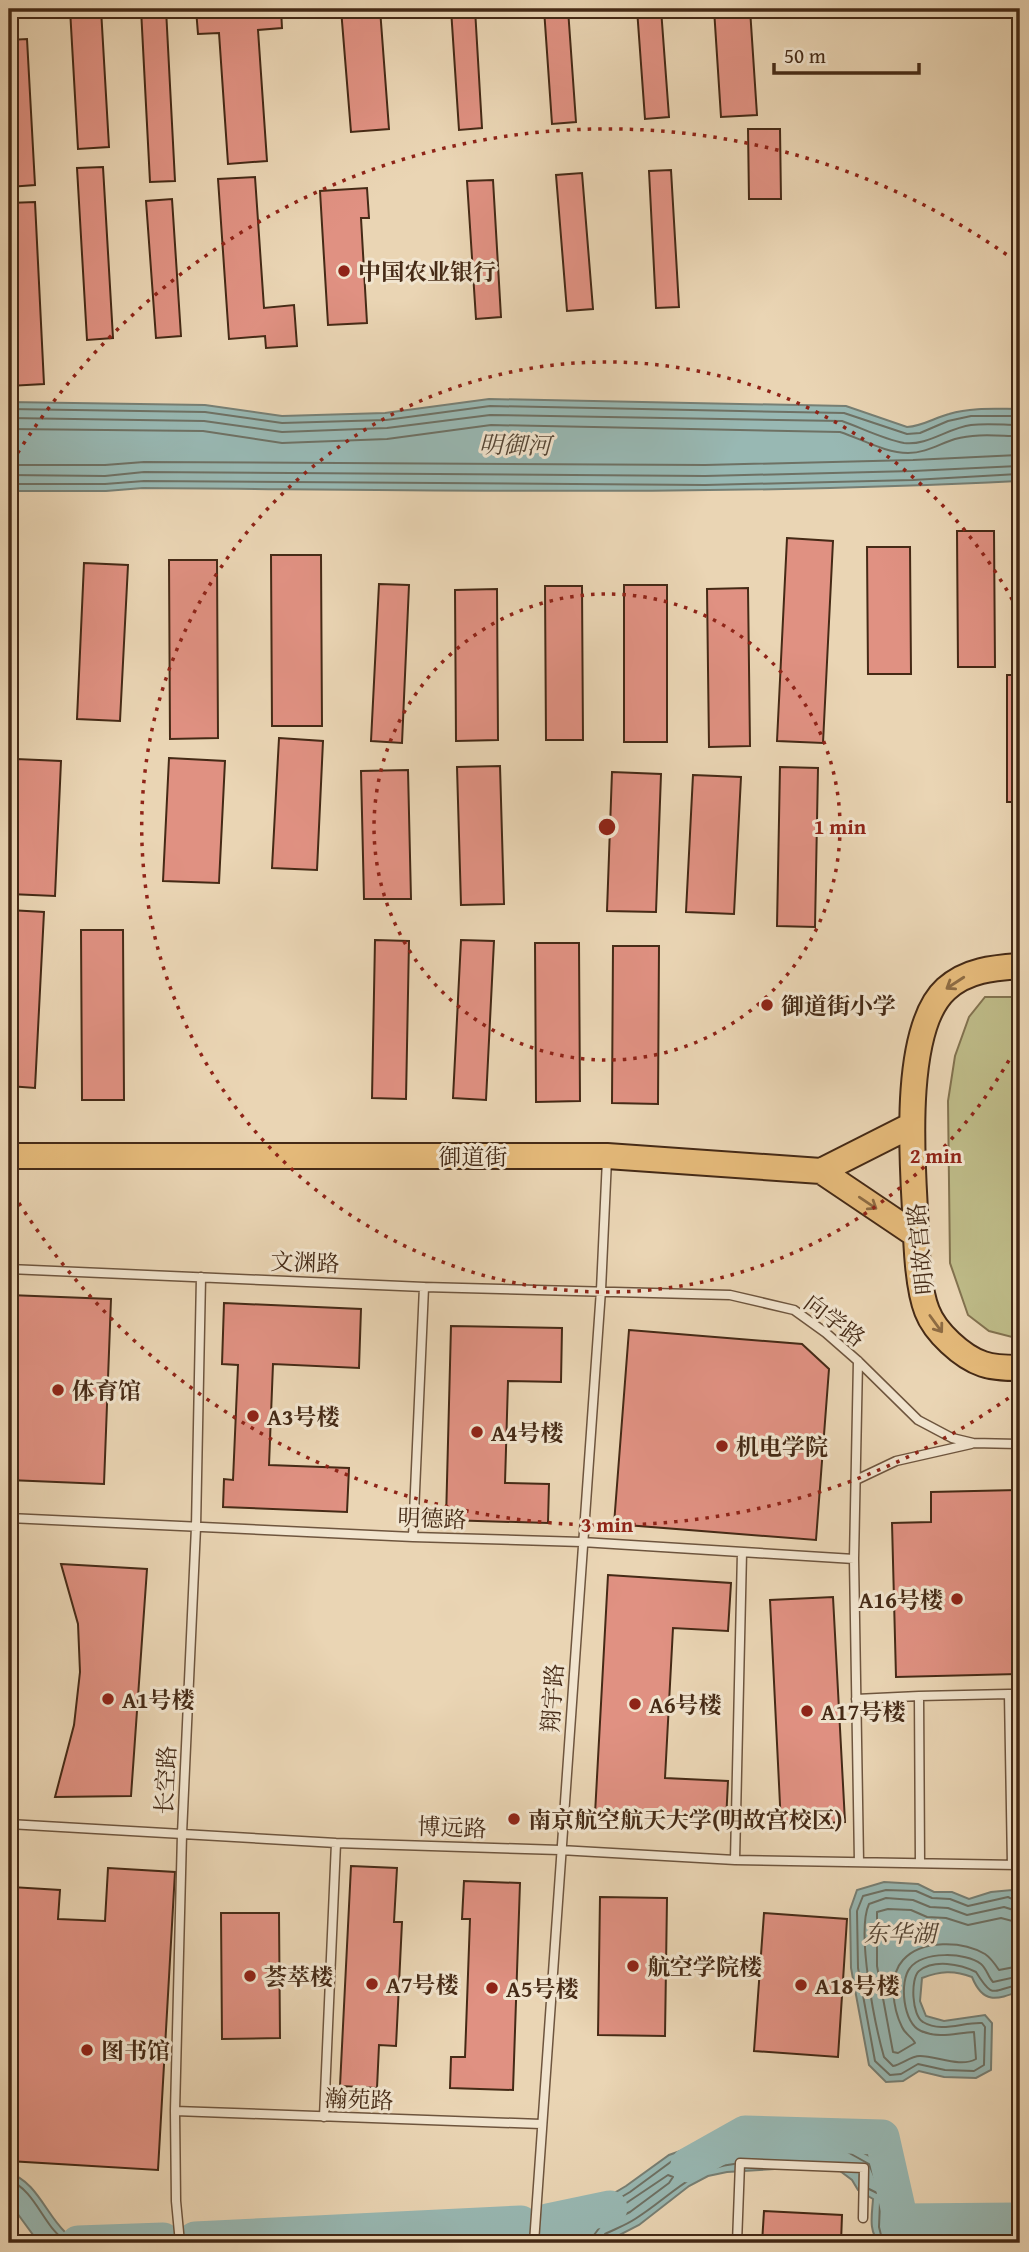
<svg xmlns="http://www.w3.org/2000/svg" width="1029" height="2252" viewBox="0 0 1029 2252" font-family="'Gentium Book Plus','Noto Serif SC',serif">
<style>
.green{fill:#bebb88;stroke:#82724f;stroke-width:2}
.water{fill:#98b8b3;stroke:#777f74;stroke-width:2}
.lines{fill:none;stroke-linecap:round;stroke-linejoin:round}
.shore{stroke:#6e7164;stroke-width:2}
.river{stroke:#98b8b3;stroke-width:35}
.building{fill:#e09182;stroke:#452a16;stroke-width:2}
.service-casing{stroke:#6e553e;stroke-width:11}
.primary-casing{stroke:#452a16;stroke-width:28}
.service{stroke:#f1e4ce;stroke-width:8}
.primary{stroke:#e5ba7a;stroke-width:24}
.oneway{stroke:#8d6b43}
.ring{fill:none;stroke:#8f2418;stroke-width:3.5;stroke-dasharray:3.5 7}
.poi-dot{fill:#8f2418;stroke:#f1e4ce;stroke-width:2.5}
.labels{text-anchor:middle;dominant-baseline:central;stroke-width:6;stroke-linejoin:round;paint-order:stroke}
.poi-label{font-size:23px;font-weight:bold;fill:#452a16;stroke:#f1e4ce;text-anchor:start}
.street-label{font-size:23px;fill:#452a16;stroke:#f1e4ce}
.water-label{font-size:24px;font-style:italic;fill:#564635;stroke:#f1e4ce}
.centre{fill:#8f2418;stroke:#f1e4ce;stroke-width:3.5}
.ring-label{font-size:21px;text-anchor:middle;font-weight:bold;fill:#8f2418;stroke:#f1e4ce;stroke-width:6;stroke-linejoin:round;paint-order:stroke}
</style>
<rect width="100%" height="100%" fill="#ead5b4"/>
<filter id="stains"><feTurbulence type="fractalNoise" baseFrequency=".00286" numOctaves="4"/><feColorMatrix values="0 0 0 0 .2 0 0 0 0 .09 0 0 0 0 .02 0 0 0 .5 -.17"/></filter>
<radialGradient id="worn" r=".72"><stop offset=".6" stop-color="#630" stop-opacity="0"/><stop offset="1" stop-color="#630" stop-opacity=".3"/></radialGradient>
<!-- green -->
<path class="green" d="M985 997H1020V1339L989 1331 968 1315 950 1263 948 1101 955 1056 969 1017Z"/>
<!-- water -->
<path class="water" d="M489 399 846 406 907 427C923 426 934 418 949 414 972 407 996 409 1020 409V481C728 496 436 490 143 488L106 491H9V402L205 405 282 416 385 413Z
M884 1882 918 1884 934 1892H952L969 1899 991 1892 1012 1890 1020 1900V1991C996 2000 983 2004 972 1977 954 1970 940 1971 922 1978L920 2001 926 2016 944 2021 985 2015 992 2023 991 2070 976 2078 944 2077 919 2071 903 2081 886 2082 869 2065 851 1968 850 1910 857 1890Z
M767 2139 844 2142 875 2159 903 2218 1020 2221V2243H880C868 2232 872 2215 873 2199L858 2190 852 2180 840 2171 809 2167 727 2172 708 2176 689 2186 639 2225 604 2243H180L454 2238 534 2229 587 2209 626 2186 669 2155 697 2145Z
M9 2173C36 2181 46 2214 65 2232 70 2237 78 2240 84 2243H39L9 2202Z"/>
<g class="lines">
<!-- shore -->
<path class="shore" d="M9 409 205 412 282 423 386 420 490 406 844 413 907 434 920 433 948 421 971 416H1020
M9 418 204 421 282 432 387 428 490 415 842 421C862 428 883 439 904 443 927 446 948 428 971 425 987 423 1004 425 1020 425
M9 429 203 431 282 443 387 439 491 425 840 432C862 439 885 453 908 453 926 453 939 444 955 439 976 433 999 436 1020 436
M9 465H105L144 462 705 465 913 460 1020 455
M9 475 105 476 144 472 705 476 913 471 1020 466
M9 484H105L144 481 705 485 913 480 1020 474
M1020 1903 1008 1897 968 1906 950 1899 932 1898 916 1891 886 1890 863 1896 857 1911 858 1968 875 2061 890 2075 901 2074 918 2064 945 2070 974 2071 984 2065 985 2027 982 2023C963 2022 941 2033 923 2022 912 2016 910 1979 919 1971 934 1959 960 1964 976 1972 994 2001 992 1989 1020 1985
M1020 1912 1004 1907 967 1915 948 1908 930 1907 913 1900 886 1898 869 1904C856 1932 875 2025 884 2057L893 2066C903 2064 910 2056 920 2056 937 2056 960 2068 976 2059L974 2032C955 2033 940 2039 921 2031 903 2024 899 1981 910 1968 923 1951 966 1952 981 1964 987 1969 988 1977 993 1982L1020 1976
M1020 1923 1001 1918 968 1925 946 1918 927 1917 911 1910 888 1909 877 1912V1966L893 2052 898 2053 915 2043C912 2037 905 2034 902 2027 893 2009 888 1976 903 1960 922 1939 963 1941 985 1954 991 1958 995 1964 999 1970L1020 1966
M668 2175 673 2177 669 2183 630 2212 610 2222 606 2221 607 2216Z
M9 2180C37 2191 44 2230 69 2243
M540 2234 591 2215 630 2192 672 2161 699 2152 767 2146 842 2149 869 2164 880 2190 877 2193 869 2189
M540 2243 597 2223 600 2227 594 2235 593 2243
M602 2243 605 2234C615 2229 626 2225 635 2219 669 2198 692 2168 734 2164
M883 2243 879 2227 880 2202 883 2200C892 2205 892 2219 902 2225L1020 2228
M892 2243 891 2235 894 2232 916 2235 1008 2237"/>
<!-- river -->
<path class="river" d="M688 2165 745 2133 882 2137 901 2221 1020 2220
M548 2221 610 2208
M195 2239 521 2223
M78 2243 163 2240"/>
</g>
<!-- building -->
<path class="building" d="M70 9H101L109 147 78 149Z
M141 9H166L175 181 150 182Z
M196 9H281L282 28 258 30 267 161 228 164 219 33 198 34Z
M341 9H380L389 129 351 132Z
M451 9H475L482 128 459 130Z
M544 9H568L576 122 552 124Z
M637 9H661L669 117 645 119Z
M714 9H750L757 115 721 117Z
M27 39 35 185 9 187V40Z
M748 129H780L781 199H749Z
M103 167 113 338 87 340 77 168Z
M671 170 679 307 656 308 649 171Z
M582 173 593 309 567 311 556 175Z
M255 177 264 308 294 305 297 346 266 348 265 336 229 339 218 179Z
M493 180 501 317 476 319 467 181Z
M367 188 369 218H361L367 323 328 325 320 191Z
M172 199 181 336 156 338 146 201Z
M35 202 44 384 9 386V203Z
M1020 523V652H1013Z
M957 531H994L995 667H958Z
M787 538 833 541 823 743 777 741Z
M867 547H910L911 674H868Z
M271 555H321L322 726H272Z
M169 560H217L218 738 170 739Z
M84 563 128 565 120 721 77 719Z
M9 573H12L9 720Z
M379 584 409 585 402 743 371 741Z
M624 585H667V742H624Z
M545 586H582L583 740H546Z
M748 588 750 746 709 747 707 589Z
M497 589 498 740 456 741 455 590Z
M1007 675H1020V802H1007Z
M279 738 323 741 317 870 272 868Z
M169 758 225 761 219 883 163 881Z
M16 759 61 761 55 896 10 894Z
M500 766 504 904 461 905 457 767Z
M780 767 818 768 815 927 777 926Z
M408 770 411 899H364L361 771Z
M612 772 661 774 656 912 607 911Z
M693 775 741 777 734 914 686 912Z
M9 910 44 912 35 1088 9 1086Z
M81 930H123L124 1100H82Z
M375 940 409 941 406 1099 372 1098Z
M461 940 494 941 486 1100 453 1098Z
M535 943H579L580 1101 536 1102Z
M613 946H659L658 1104 612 1103Z
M9 1295 111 1299 104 1484 9 1480Z
M224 1303 361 1309 359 1368 273 1364 269 1465 349 1468 347 1512 223 1507 224 1479 233 1480 238 1365 222 1364Z
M451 1326 562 1328 561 1382 508 1381 505 1483 549 1484 548 1523 446 1520Z
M629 1330 802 1344 829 1369 816 1540 614 1524Z
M1020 1490V1674L896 1677 892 1523 931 1522V1492Z
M61 1564 147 1569 131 1796 55 1797 74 1725 80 1672 78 1624Z
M608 1575 731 1583 728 1631 673 1628 665 1778 728 1781 726 1821 595 1814Z
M833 1597 845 1822 781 1825 770 1600Z
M351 1866 397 1868 394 1922H402L396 2046 379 2045 377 2088 340 2086Z
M108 1868 175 1872 158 2170 9 2161V1940L12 1887 60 1890 58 1919 105 1921Z
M464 1881 520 1883 513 2090 450 2088 451 2057H465L470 1919H462Z
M600 1897 667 1898 665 2036 598 2035Z
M221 1913H279L280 2038 222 2039Z
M764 1913 847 1919 838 2057 754 2051Z
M764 2211 842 2215 841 2243H762Z
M982 2238V2243H938V2239Z
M1009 2238H1020V2243H1009Z"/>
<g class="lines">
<!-- service casing -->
<g class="service-casing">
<path id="service" d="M9 1269 424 1287 730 1295 794 1310 826 1333 858 1361 918 1420 952 1438 973 1443 1020 1444
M858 1361 854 1559 859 1862
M856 1480 896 1461 971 1444
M9 1518 413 1537 582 1542 854 1559
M413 1537 424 1287
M1009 1694H1020
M856 1699 919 1696
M9 1824 336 1843 560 1850 735 1860 1020 1865
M735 1860 742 1552
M920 1863 919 1696 1009 1694 1012 1865
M175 2111 541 2124
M324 2117 336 1843
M180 2243 176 2201 175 2111 182 1834 196 1527 201 1277
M534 2243 601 1290 607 1159
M737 2243 740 2163 864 2168 863 2218"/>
</g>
<!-- primary casing -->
<g class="primary-casing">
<path id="primary" d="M1020 966C993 968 967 970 946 989 903 1028 912 1157 915 1210 916 1238 917 1286 927 1311 935 1332 962 1357 983 1364 995 1368 1008 1368 1020 1368
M9 1156H607L821 1171 916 1235
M821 1171 912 1125"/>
</g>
<!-- service -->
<use href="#service" class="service"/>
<!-- primary -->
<use href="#primary" class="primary"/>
</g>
<!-- one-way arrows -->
<defs><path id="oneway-shaft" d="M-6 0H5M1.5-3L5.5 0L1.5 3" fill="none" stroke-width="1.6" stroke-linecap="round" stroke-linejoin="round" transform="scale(1.75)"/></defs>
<g class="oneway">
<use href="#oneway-shaft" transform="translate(955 983) rotate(147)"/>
<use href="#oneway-shaft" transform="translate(868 1203) rotate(34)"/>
<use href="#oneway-shaft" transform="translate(936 1324) rotate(54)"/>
</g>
<!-- distance rings -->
<g class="ring">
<circle cx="607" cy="827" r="233"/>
<path d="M1019 1042A465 465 0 1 1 1019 612"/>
<path d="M1017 1392A698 698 0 0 1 12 1192M12 462A698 698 0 0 1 1017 262"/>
</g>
<!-- markers -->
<g class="poi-dot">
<circle cx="344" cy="271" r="7"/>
<circle cx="767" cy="1005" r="7"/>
<circle cx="58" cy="1390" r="7"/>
<circle cx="253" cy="1416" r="7"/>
<circle cx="477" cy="1432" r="7"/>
<circle cx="722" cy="1446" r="7"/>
<circle cx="957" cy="1599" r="7"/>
<circle cx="108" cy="1699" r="7"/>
<circle cx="635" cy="1704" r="7"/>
<circle cx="807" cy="1711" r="7"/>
<circle cx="514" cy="1819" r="7"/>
<circle cx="633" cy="1966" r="7"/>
<circle cx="250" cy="1976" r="7"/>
<circle cx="372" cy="1984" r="7"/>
<circle cx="801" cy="1985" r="7"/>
<circle cx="492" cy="1988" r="7"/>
<circle cx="87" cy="2050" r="7"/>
</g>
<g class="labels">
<!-- poi labels -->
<g class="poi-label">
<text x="358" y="271">中国农业银行</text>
<text x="781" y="1005">御道街小学</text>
<text x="72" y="1390">体育馆</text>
<text x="267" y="1416">A3号楼</text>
<text x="491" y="1432">A4号楼</text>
<text x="736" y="1446">机电学院</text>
<text x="943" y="1599" text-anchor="end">A16号楼</text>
<text x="122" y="1699">A1号楼</text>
<text x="649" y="1704">A6号楼</text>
<text x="821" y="1711">A17号楼</text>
<text x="528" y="1819">南京航空航天大学(明故宫校区)</text>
<text x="647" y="1966">航空学院楼</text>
<text x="264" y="1976">荟萃楼</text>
<text x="386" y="1984">A7号楼</text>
<text x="815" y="1985">A18号楼</text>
<text x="506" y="1988">A5号楼</text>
<text x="101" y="2050">图书馆</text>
</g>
<!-- street labels -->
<g class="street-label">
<text x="473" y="1156">御道街</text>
<text transform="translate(920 1249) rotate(-96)">明故宫路</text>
<text transform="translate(305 1262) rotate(2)">文渊路</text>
<text transform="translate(835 1320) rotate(37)">向学路</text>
<text transform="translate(432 1518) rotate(2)">明德路</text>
<text transform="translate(552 1698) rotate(-86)">翔宇路</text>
<text transform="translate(165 1780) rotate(-87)">长空路</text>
<text transform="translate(452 1827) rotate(2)">博远路</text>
<text transform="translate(359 2099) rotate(2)">瀚苑路</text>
</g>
<!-- water labels -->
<g class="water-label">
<text transform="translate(515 445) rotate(1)">明御河</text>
<text x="900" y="1933">东华湖</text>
</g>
</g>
<circle cx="607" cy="827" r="10" class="centre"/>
<g class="ring-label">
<text x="840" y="834">1 min</text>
<text x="936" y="1163">2 min</text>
<text x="607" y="1532">3 min</text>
</g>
<!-- margin -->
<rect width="1029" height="2252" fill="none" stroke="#ead5b4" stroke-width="35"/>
<rect x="10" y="10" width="1008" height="2231" fill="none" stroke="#452a16" stroke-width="3.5"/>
<rect x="18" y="18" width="994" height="2217" fill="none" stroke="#452a16" stroke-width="2"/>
<!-- scale -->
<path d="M774 63v10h145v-10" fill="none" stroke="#452a16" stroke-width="3.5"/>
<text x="784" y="63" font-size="21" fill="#452a16" stroke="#f1e4ce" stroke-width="5" paint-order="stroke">50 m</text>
<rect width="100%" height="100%" filter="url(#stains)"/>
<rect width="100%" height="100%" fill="url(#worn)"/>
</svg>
